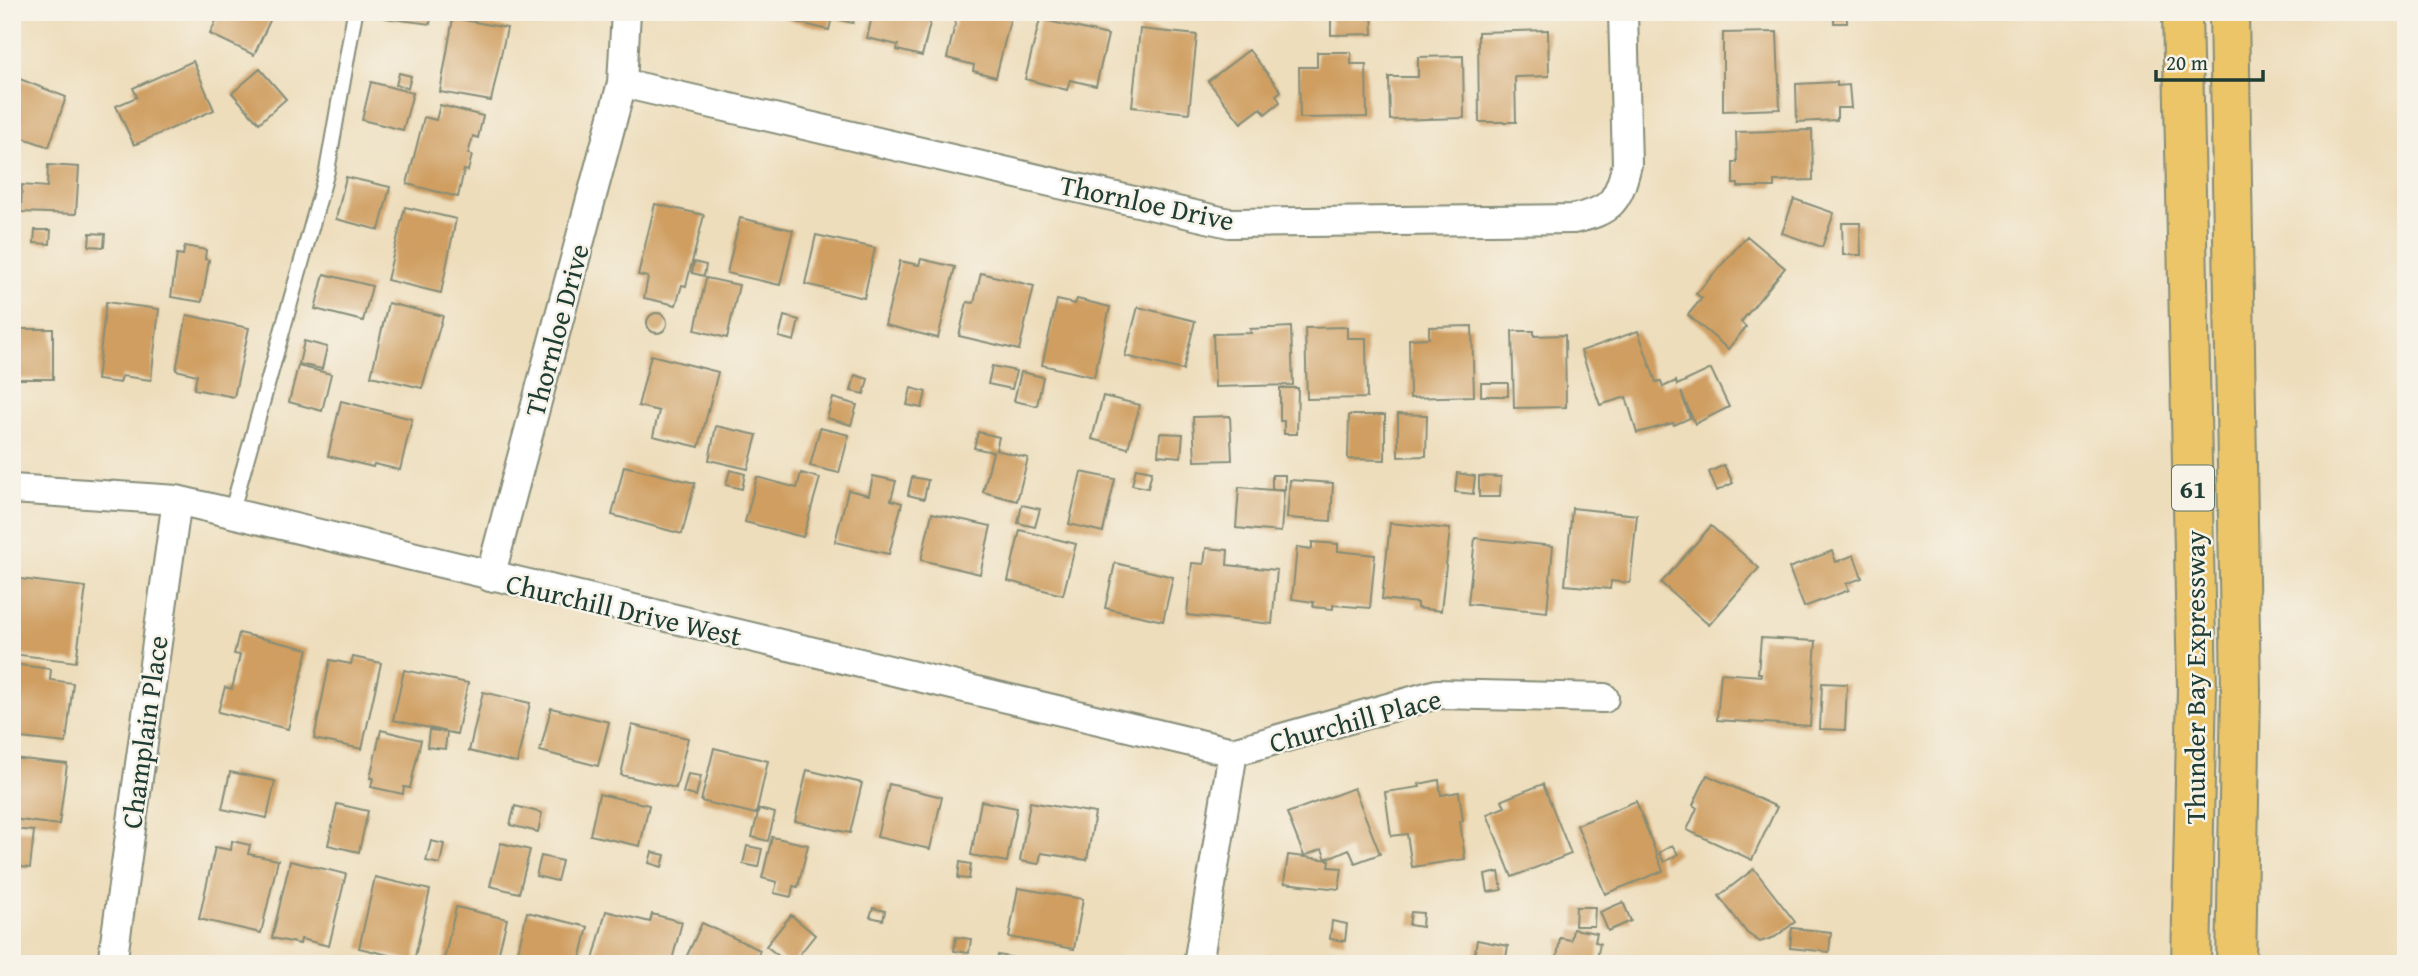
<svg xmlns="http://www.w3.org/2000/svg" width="2418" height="976" viewBox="0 0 2418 976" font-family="'Gentium Book Plus',serif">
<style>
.building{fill:#cf9e60}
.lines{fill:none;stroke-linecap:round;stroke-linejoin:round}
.lane-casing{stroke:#868d78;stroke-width:18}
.street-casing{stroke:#868d78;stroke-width:32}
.highway-casing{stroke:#868d78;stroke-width:42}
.lane{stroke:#fff;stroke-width:14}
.street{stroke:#fff;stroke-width:28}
.highway{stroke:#edc569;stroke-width:38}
.labels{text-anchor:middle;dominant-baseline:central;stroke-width:5;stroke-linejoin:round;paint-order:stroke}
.shield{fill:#f7f3e8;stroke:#60746a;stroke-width:2}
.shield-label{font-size:26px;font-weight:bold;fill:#1f3d34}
.street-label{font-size:28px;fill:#1f3d34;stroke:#f7f3e8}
</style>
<rect width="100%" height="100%" fill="#f7f3e8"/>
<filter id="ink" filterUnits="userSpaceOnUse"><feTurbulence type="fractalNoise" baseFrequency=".0143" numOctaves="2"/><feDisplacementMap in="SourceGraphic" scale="14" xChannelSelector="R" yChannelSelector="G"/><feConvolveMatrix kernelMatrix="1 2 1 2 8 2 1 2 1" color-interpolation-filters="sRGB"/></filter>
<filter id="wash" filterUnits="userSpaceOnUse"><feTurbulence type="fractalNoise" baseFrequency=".00686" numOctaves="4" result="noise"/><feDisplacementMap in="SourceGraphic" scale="28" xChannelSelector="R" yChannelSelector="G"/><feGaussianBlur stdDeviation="1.57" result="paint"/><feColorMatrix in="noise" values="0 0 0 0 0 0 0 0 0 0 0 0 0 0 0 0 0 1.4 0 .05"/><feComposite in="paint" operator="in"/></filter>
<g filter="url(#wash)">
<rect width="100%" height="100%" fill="#edddbb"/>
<g id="blocks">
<!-- building -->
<path class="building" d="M220 12H274L254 55 210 34Z
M386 12H432L430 24 385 18Z
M790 12H856L853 23 832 18 829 30 788 20Z
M873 12H925L932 15 922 56 897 50 898 45 867 38Z
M958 12H1012L996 77 973 71 974 65 947 58Z
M1331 12H1372L1373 34 1331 35Z
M1834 12H1847V23H1834Z
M453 18 507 28 491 101 440 92Z
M1040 19 1108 35 1096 86 1070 80 1067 90 1025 79Z
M1140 29 1197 35 1189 113 1132 107Z
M1548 30 1549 76 1515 77 1516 122H1479L1478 32Z
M1777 32 1780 109 1723 111V33Z
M1249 50 1281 91 1276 95 1280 102 1265 114 1261 108 1241 123 1208 81Z
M1317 52H1351V64H1366L1367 117 1300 118 1299 67H1317Z
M1463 56 1464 118 1390 120 1389 77H1418V57Z
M193 61 214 110 134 145 116 106 137 97 133 88Z
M260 69 286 99 259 123 232 93Z
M399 73 411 76 408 88 396 85Z
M12 76 66 97 49 147 12 134Z
M371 82 413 93 403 130 362 120Z
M1837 82V86L1849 85 1851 108H1837V120L1797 122 1796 84Z
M440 105 483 116 478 138 473 136 468 154 472 155 468 171 464 170 458 197 407 184 424 117 436 120Z
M1812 130 1813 180 1774 181V187H1738V184H1733V162H1737L1736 132Z
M48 165 79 167 76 214 21 212 22 185 47 187Z
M346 177 390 187 379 230 336 219Z
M1794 199 1834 213 1822 247 1782 233Z
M655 204 704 215 686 286 682 285 676 305 644 298 648 277 638 275Z
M405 207 456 219 441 293 387 280Z
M740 218 793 230 780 285 727 273Z
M1842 223H1860L1861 255H1843Z
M35 230H51L50 244 34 243Z
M90 233 105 234 104 247 89 246Z
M816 235 875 248 864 298 805 284Z
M1747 236 1785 268 1741 322 1746 327 1728 349 1688 315 1702 298 1696 294Z
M185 246 206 250 205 259 209 260 202 302 171 297 177 254 183 255Z
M921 259 955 267 938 338 885 325 900 261 919 265Z
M694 262 706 265 704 276 692 273Z
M981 273 1034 286 1019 350 959 336 967 302 974 303Z
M324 274 372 286 363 321 315 309Z
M706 278 739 285 727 338 695 330Z
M1077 299 1110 307 1094 377 1042 365 1057 300 1075 304Z
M106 302 159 309 151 380 122 376 120 383 97 380Z
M388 303 443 316 422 388 371 376Z
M1138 307 1195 321 1183 370 1125 356Z
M647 323a10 10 0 1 1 20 0a10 10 0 1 1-20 0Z
M187 315 249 328 234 397 194 389 197 375 176 370Z
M784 316 799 320 794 341 779 337Z
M1472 326 1474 396 1410 398 1409 339 1429 338V327Z
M1291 327 1293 385 1215 387 1213 334 1251 333 1250 329Z
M1347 327V338H1366L1367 398 1307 399 1305 328Z
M12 329H53V379H12Z
M1512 331H1534V336L1565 335 1566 407 1514 408Z
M1638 331 1656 382 1661 381 1663 387 1676 381 1677 385 1711 369 1729 407 1695 424 1681 392 1690 418 1674 425 1673 423 1637 433 1626 397 1600 405 1581 351Z
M304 341 327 347 322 369 299 364Z
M651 355 718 372 699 447 653 436 659 411 638 406Z
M298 366 331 374 322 411 289 402Z
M992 366 1016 371 1012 389 988 384Z
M1021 372 1043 377 1037 406 1014 401Z
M855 375 868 379 864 394 851 391Z
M1481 383H1508V396H1481Z
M911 388 926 392 922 408 907 405Z
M1280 388H1298L1297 434H1284V421H1280Z
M1103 396 1140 405 1128 448 1092 439Z
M833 398 857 405 851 425 827 418Z
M341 401 412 419 400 470 374 464 373 467 328 456Z
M1398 414 1427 415 1426 456 1398 457Z
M1349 415H1385V460L1348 459Z
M1230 416 1232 460 1195 461 1193 417Z
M716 426 757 435 748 469 709 460Z
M820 428 849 435 839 473 810 466Z
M978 432 999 437 996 450 1028 458 1017 501 983 492 993 452 974 448Z
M1160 433 1183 434 1181 457 1158 455Z
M1724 465 1733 483 1717 491 1709 472Z
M624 466 695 483 682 534 612 515Z
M1136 468 1152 471 1148 488 1132 485Z
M730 470 745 474 742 489 726 485Z
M1081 472 1115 479 1103 532 1069 524Z
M801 473 820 478 803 537 745 522 757 477 797 488Z
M1457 473 1475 476 1473 494 1455 492Z
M1272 475H1285V489H1272Z
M873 476 896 481 891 500 902 503 889 554 835 542 848 490 869 495Z
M1479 476 1501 477 1500 497H1479Z
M912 477 928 480 924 499 908 495Z
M1290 480 1333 483 1331 521 1287 518Z
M1239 487 1284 491 1281 532 1236 528Z
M1022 505 1040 509 1035 527 1018 523Z
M1572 508 1637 515 1630 583 1611 581 1610 589 1565 585Z
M932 513 991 526 980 574 921 560Z
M1390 523 1450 529 1441 611 1417 608V603L1382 599Z
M1711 526 1759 568 1709 625 1661 583Z
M1020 530 1076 544 1063 595 1008 581Z
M1475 538 1553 546 1547 612 1468 604Z
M1312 542 1338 544V551L1375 555 1370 608 1333 605V609L1313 607 1314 602 1292 599 1297 547 1312 549Z
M1206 548 1228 550 1227 565 1277 570 1272 624 1187 615 1192 563 1204 564Z
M1832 551 1836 562 1854 555 1862 578 1846 584 1849 590 1804 607 1789 568Z
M1115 563 1173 577 1163 621 1105 608Z
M12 578 86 587 76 662 12 654 16 621H12Z
M239 633 308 649 288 729 218 712 225 687 232 689 240 655 234 654Z
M1761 638 1816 641 1810 726 1717 720 1721 673 1761 676V673H1758Z
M353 657 381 663 362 749 314 739 330 660 351 664Z
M12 664 51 669 50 680 73 683 66 743 12 737Z
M404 670 468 683 457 734 393 720Z
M1822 683 1847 684 1845 730 1820 729Z
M483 692 530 703 517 763 469 751Z
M551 708 609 722 598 766 540 751Z
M632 725 688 738 676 788 621 775Z
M381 730 421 740 410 788 404 787 403 794 371 787 373 778H370Z
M429 730 447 732 445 749 427 747Z
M714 748 768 761 756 814 701 801Z
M12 758 67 764 59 825 12 819Z
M807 770 862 783 850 833 795 821Z
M230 772 275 781 267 818 222 809Z
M688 774 701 776 696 796 683 793Z
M1707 775 1777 807 1752 860 1687 830 1697 808 1693 805Z
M1439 780 1441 795 1459 792 1463 821H1460L1465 859 1412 867 1407 834 1391 836 1385 792 1420 787 1419 784Z
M889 784 942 797 930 849 877 837Z
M1543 784 1571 854 1512 877 1487 814 1505 807 1502 800Z
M1354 788 1380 854 1355 863 1349 849 1326 859 1322 849 1304 856 1287 813Z
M599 794 649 805 640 846 590 835Z
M981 801 1017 808 1007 862 971 855Z
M1636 801 1663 871 1605 894 1577 825Z
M1030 802 1095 813 1087 860 1041 853 1039 864 1020 861Z
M337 804 368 811 359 852 328 845Z
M515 806 542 813 538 832 510 825Z
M759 809 775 813 768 841 752 837Z
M12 829 34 831 30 868 12 866Z
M772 837 808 845 798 887 793 886 791 897 774 893 777 882 762 878Z
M232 841 250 845 248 854 278 860 261 933 199 919 215 847 231 850Z
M431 841 444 844 440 864 426 861Z
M501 843 530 850 519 893 490 886Z
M1672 845 1678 854 1664 862 1659 853Z
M747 846 762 849 758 867 743 864Z
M652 852 665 855 662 867 649 863Z
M1288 855 1330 860 1329 867 1342 868 1339 889 1284 883Z
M541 856 562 861 557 881 536 876Z
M290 861 346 874 329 946 301 939 300 944 272 938Z
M960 862 971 864 969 879 958 878Z
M1754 869 1795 922 1775 937 1760 942 1747 933 1719 896Z
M1499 872 1502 890 1488 892 1485 875Z
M375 877 430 890 414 961 359 948Z
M1018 888 1083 899 1074 949 1009 937Z
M1623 902 1631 921 1608 931 1600 912Z
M456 907 507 919 496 964H443Z
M1576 907H1595L1594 926H1575Z
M873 908 885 911 883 920 870 917Z
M606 911 650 922 652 914 682 922 671 964H592Z
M527 912 588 927 579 964H515Z
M1411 912 1423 913 1422 927 1409 925Z
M791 915 815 935 792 964H789L766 946Z
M1332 921 1347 924 1345 941 1330 939Z
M702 923 760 950 754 964H683Z
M1792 928 1831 932 1829 952 1790 948Z
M1573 929 1597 933 1595 942 1600 943 1596 964H1556L1560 938 1571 940Z
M956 937 971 939 969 953 954 951Z
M1477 940 1508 946 1505 964H1473Z
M998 955 1038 962V964H997Z
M1275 956 1310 962V964H1274Z"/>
</g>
</g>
<g filter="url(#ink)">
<use href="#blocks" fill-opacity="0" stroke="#868d78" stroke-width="2"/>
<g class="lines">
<!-- lane casing -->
<g class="lane-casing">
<path id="lane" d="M231 514 327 171 355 12"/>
</g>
<!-- street casing -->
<g class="street-casing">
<path id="street" d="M622 83 1229 223 1573 219C1611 211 1618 202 1627 164L1623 12
M12 489 177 500 1233 752 1437 694 1604 698
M490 577 622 83 626 12
M112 964 177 500
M1198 964 1233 752"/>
</g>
<!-- highway casing -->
<g class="highway-casing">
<path id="highway" d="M2182 12 2197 686 2191 964
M2229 12 2241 690 2236 964"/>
</g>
<!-- lane -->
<use href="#lane" class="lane"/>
<!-- street -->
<use href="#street" class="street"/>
<!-- highway -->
<use href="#highway" class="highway"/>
</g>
</g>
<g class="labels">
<!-- shield labels -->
<rect class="shield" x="2172" y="465.5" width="42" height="45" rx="5"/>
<g class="shield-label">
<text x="2193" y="488">61</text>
</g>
<!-- street labels -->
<g class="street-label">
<text transform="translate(1147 202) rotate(12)">Thornloe Drive</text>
<text transform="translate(556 330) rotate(-75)">Thornloe Drive</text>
<text transform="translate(624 609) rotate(13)">Churchill Drive West</text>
<text transform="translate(2194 677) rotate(-90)">Thunder Bay Expressway</text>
<text transform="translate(1355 720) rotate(-15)">Churchill Place</text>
<text transform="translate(144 732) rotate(-82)">Champlain Place</text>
</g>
</g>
<!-- margin -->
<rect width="2418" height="976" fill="none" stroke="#f7f3e8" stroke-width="42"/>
<!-- scale -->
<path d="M2156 70v10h107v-10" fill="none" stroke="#1f3d34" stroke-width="3.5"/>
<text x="2166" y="70" font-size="21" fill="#1f3d34" stroke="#f7f3e8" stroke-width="5" paint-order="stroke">20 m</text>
</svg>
